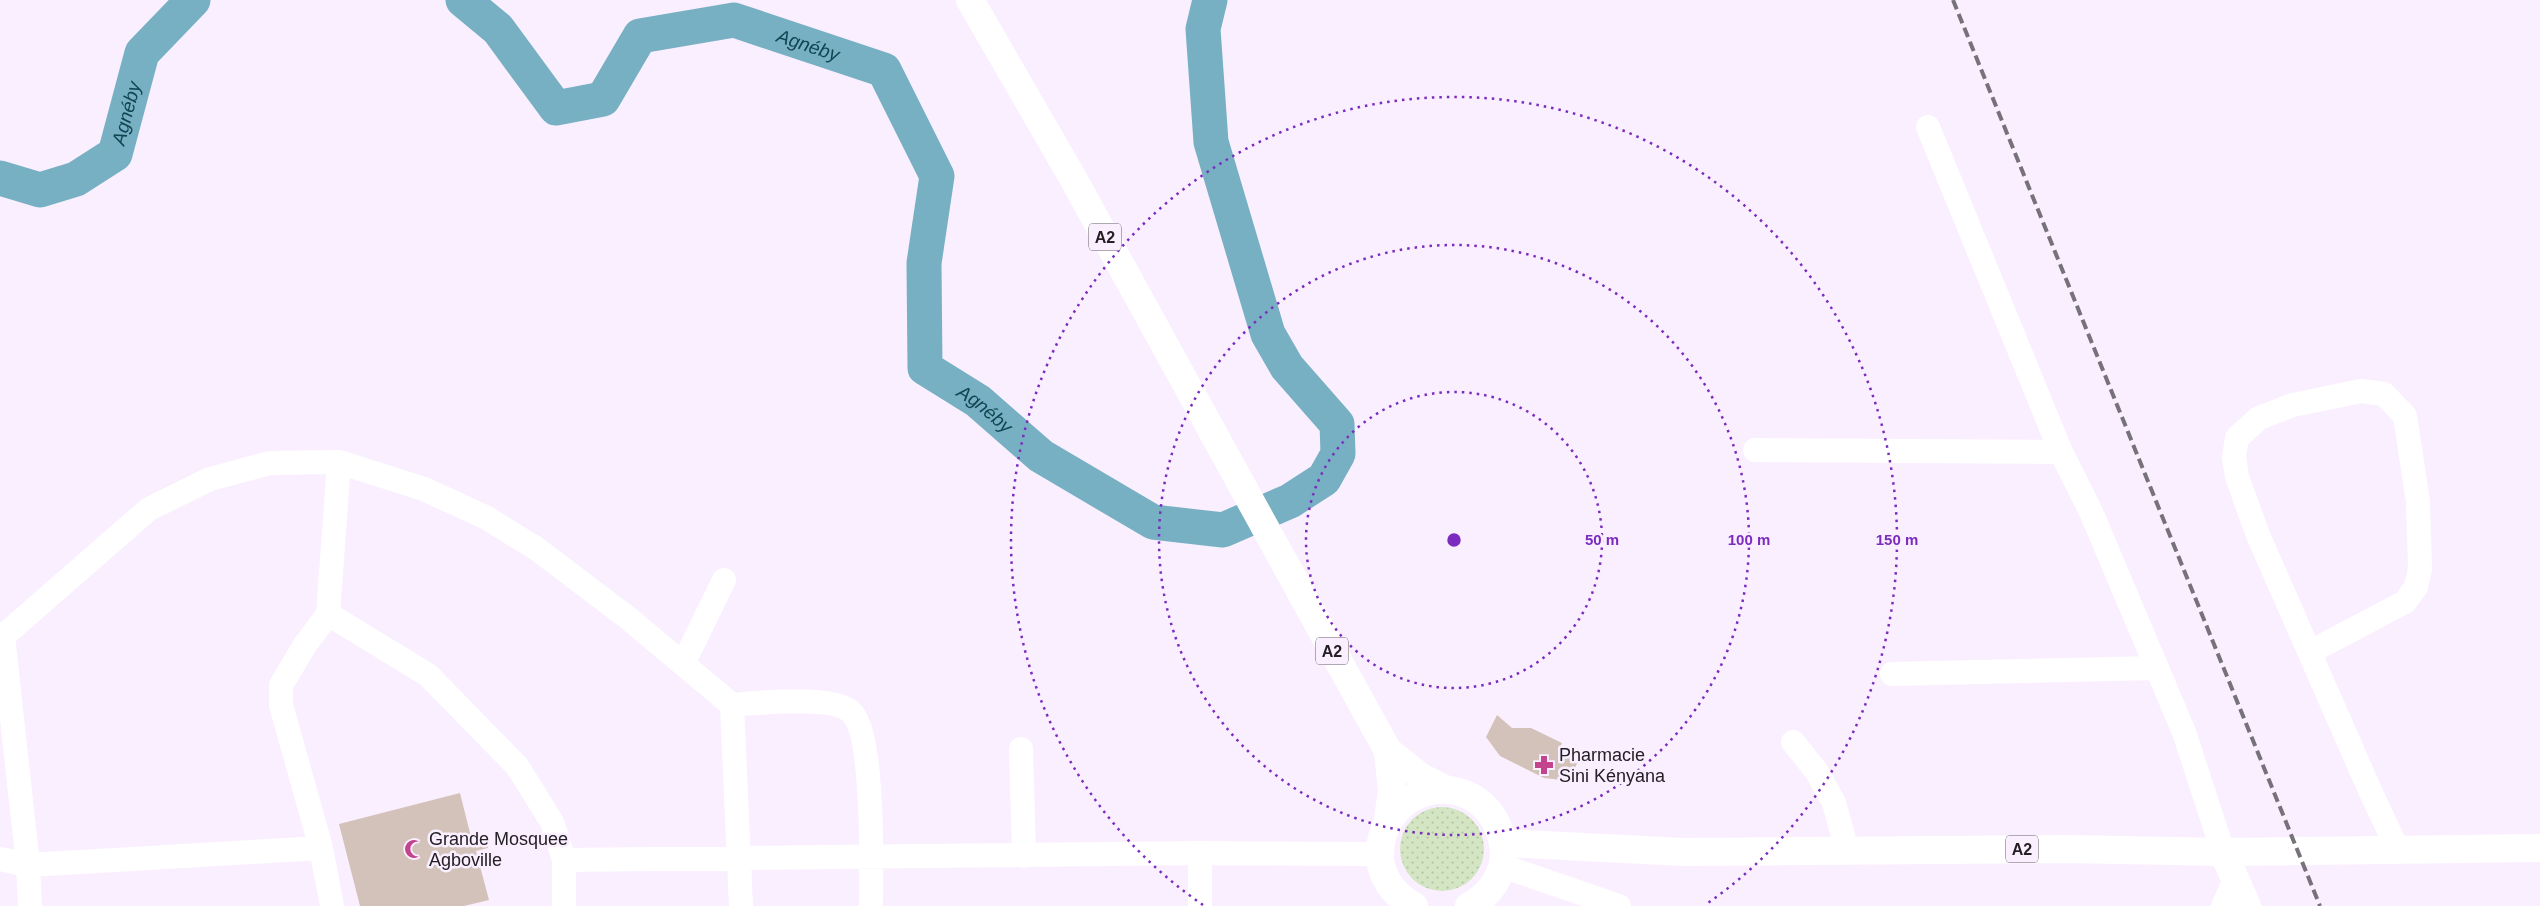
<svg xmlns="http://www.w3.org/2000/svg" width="2540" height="906" viewBox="0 0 2540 906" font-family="Arial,sans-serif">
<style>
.grass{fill:url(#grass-dots)}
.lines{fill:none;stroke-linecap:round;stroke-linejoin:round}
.river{stroke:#77b0c2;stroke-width:35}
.building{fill:#d3c2b9}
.minor{stroke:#fff;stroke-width:24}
.major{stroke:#fff;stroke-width:28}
.rail{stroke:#77717a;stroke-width:4;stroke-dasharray:10 5;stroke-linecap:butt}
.ring{fill:none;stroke:#7b2cbf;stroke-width:2.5;stroke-dasharray:2.5 5}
.labels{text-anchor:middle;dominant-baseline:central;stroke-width:5;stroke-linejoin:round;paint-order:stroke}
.shield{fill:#faefff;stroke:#645e67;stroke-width:1}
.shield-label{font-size:16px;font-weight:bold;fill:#242026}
.poi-label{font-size:18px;fill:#242026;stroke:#faefff;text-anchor:start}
.water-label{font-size:19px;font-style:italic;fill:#124553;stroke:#faefff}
.centre{fill:#7b2cbf;stroke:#faefff;stroke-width:2.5}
.ring-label{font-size:15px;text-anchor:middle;font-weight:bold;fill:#7b2cbf;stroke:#faefff;stroke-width:5;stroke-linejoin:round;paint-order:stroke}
</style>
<defs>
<pattern id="grass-dots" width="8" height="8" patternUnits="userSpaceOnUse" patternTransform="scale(1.25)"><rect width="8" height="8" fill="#d3e5c3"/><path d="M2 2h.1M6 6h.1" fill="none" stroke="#b5c4a7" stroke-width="1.8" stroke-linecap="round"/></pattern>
</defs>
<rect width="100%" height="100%" fill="#faefff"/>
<!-- grass -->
<path class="grass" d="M1400 849a42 42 0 1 1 84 0a42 42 0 1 1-84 0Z"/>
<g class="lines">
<!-- river -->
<g class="river">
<path id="s1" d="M463 0 498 29 556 108 603 99 640 36 734 20 884 70 937 176 924 263 925 368 978 401 1041 456 1153 522 1223 530 1290 501 1324 479 1338 454 1337 424 1287 367 1268 334 1211 142 1203 29 1210 0"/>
<path id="s2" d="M0 178 40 190 76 179 115 154 142 53 193 0"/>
</g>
</g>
<!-- building -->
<path class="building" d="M1497 715 1512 728H1531L1562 743 1558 752 1581 753 1570 781 1544 778 1500 756 1486 737Z
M460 793 471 837 484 833 488 848 476 851 489 900 464 906H360L339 824Z"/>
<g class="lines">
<!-- minor -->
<path class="minor" d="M1928 127 2061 452 2091 512 2184 732 2223 852
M1755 450 2061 452
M328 614 428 675 517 766 552 822 564 860V906
M0 634 3 636 28 865 30 906
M0 639 149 509 210 479 270 463 339 462 424 489 487 518 537 549 628 618 732 705C757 703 830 695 850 711 875 731 871 870 871 906
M2310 652 2405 602 2416 587 2420 569 2418 502 2405 416 2384 394 2361 391 2293 405 2259 418 2237 438 2234 457 2237 477 2258 535 2372 795 2397 848
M683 664 724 580
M1892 674 2157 668
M732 705 741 906
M1793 742 1817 772 1834 803 1847 850
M1021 749 1024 856
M1200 853V906
M0 859 28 865 321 848
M564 860 1200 853 1379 854
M1502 866 1619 906
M332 906 321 848 281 705V685L305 645 328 614 339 462
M2223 906 2235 880"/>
<!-- major -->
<path class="major" d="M970 0 1074 180 1388 751 1421 777 1445 789
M1388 819 1392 791 1388 751
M1504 843 1684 852 2067 849 2223 852 2540 848
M2223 852 2247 906
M1414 906C1394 896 1378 874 1380 851 1384 781 1478 766 1500 833 1504 845 1506 857 1501 870 1495 886 1485 898 1469 906"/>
<!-- rail -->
<path class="rail" d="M1953 0 2320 906"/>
</g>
<!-- distance rings -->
<g class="ring">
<circle cx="1454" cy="540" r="148"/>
<circle cx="1454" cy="540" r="295"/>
<path d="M1203 905A443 443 0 1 1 1705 905"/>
</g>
<!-- icons -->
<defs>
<g id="pharmacy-bare" transform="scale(1.5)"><path d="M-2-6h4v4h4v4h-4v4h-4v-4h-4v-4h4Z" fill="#c3438c" stroke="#faefff" stroke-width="2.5" paint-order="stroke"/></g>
<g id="mosque-bare" transform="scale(1.5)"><path d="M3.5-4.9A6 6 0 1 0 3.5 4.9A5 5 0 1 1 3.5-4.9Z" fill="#c3438c" stroke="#faefff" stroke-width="2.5" paint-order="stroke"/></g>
</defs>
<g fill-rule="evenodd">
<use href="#pharmacy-bare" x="1544" y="765"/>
<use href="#mosque-bare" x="414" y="849"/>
</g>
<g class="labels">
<!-- shield labels -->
<g class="shield">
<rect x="1089" y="223.5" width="32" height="27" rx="4"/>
<rect x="1316" y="637.5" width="32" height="27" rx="4"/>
<rect x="2006" y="835.5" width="32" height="27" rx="4"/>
</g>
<g class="shield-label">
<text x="1105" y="237">A2</text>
<text x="1332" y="651">A2</text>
<text x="2022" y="849">A2</text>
</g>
<!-- poi labels -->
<g class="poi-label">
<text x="1559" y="755">Pharmacie<tspan x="1559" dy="21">Sini Kényana</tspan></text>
<text x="429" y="839">Grande Mosquee<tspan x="429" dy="21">Agboville</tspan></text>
</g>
<!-- water labels -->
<g class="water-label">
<text stroke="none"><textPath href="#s1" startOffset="438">Agnéby</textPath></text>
<text stroke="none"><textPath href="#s2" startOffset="168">Agnéby</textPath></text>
<text stroke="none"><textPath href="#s1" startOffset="902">Agnéby</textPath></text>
</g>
</g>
<circle cx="1454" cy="540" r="8" class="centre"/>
<g class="ring-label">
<text x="1602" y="545">50 m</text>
<text x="1749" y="545">100 m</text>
<text x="1897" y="545">150 m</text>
</g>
</svg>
